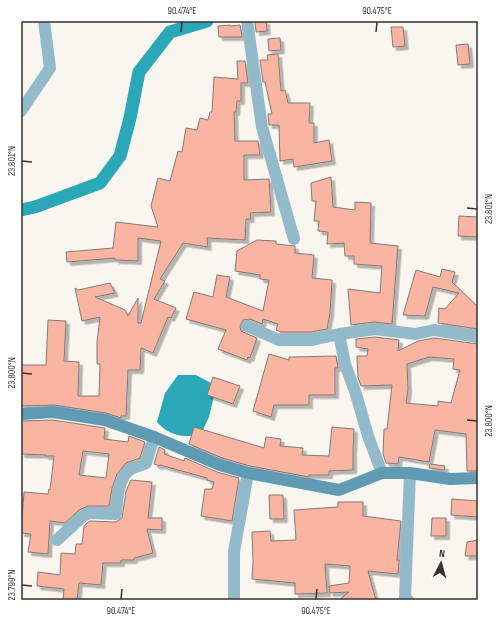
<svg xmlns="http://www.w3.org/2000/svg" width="499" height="621" viewBox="0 0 499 621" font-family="'Sofia Sans Condensed',sans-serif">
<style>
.water{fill:#2aa8b8}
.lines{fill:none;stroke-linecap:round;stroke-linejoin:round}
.canal{stroke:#2aa8b8;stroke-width:13}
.building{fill:#f9b4a2;stroke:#817a78;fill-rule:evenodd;filter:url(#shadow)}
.street{stroke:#93baca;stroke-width:12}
.secondary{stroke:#5f9cb3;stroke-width:12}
.ticks{fill:none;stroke:#353331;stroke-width:1.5}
.neatline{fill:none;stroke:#353331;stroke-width:1.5}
.ticks-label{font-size:10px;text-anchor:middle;fill:#353331}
</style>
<defs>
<filter id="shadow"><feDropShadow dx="3.5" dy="3.5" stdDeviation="0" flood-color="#0004"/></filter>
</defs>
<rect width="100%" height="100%" fill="#f9f5ef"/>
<!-- water -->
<path class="water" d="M178 375H196L211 383 214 396 209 417 202 432C198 433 193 436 189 436 176 437 165 431 157 422L165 393Z"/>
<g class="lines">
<!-- canal -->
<path class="canal" d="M21 210 35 207 100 183 120 156 130 118 139 72 170 32 207 21"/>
</g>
<!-- building -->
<path class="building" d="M255 21H266L267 31 256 32Z
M230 25V26L240 25 242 37H219L218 26Z
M391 27H403L405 46 393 47Z
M280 38 281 50 269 51 268 39Z
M468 44 470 64 458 65 456 45Z
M278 54 281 91 285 90 288 103H310L309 123H314V143L329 140 332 161 294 167 293 159 280 161 279 125H269L268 114H272L265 82H263L260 60H268L267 55Z
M237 61H245L248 83H241V101H237L236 112H234L235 141H258L260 155H244V180L269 179 271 212 250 213 251 219H246L245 240 207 238 208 247 183 243 160 279 165 281 154 299 176 308 171 318 168 317 153 353 141 348 140 370H128L126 416H121V418L106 413 54 405 21 406V365H46L48 320 66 321 64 361 79 362 78 396H99L100 364H97V342L100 317 82 321 75 288 78 290 110 283 115 293 95 297 125 310 128 316 138 298V323H141L161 241 138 238V261L115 260V258L67 262 66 252 113 248 116 222 158 227 151 206 158 178 170 181 178 151 182 152 186 128 197 130 200 118 208 120 210 112H212L214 77 238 79Z
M331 177 333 207 355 210V202L371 203 370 243 398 246 392 324 374 322 351 325 348 289 380 293 382 266 354 264V256H345L344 243 327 244 328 232 318 231 319 221H314L316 201H312L311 183Z
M459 216 478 217V237L458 236Z
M257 240 276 241V244L295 246V253L314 255 312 278 332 280 330 313 327 329 311 332H281L276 330 278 324 263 319 262 324 250 319 243 320 240 326 241 331 257 338 250 358 248 357 247 360 218 349 226 330 186 319 194 292 213 297 217 275 230 277 226 297 263 311 269 280 260 279V275L235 271 237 251Z
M442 269 455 272 452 282 478 307V329L438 323 439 308 445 309 459 293 433 287 425 316 403 315 416 270 440 277Z
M375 337 399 340 398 351 418 341 434 338 478 344V471H467L466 434 435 430 429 462 399 457 398 464 386 463 383 454 384 429H387L392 385 361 386 358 378 357 356H367L368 349 356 347V339ZM429 357 454 359 453 369 460 370 451 403 438 401V406L406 403 408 390 407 364Z
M269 354 289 360V357L336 356 338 368H335V395H309V405H274L271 417 253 411Z
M213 377 240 386 233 404 207 395Z
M53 420 105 428 104 439 128 442 129 436 145 442 140 458 126 463 117 474 112 488 109 506H88L79 510 65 523 50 521 48 554 28 552 31 534 21 533 24 492 48 494 49 489 50 490 54 456H45L46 455 21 454V421ZM83 451 109 454 106 478 79 475Z
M194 427 264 448 266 437 281 439 280 446 303 448 302 455 329 456 332 427 354 429 353 450V470L329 471V475H309V477L250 466 222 458 189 444Z
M159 447 165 450 164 454 184 461 185 458 217 472 239 478 232 521 201 516 205 489H212L214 482 207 480V478L160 465V466L154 464Z
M430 464 445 466 444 470 429 468Z
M131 480 152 482 148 518H162V530L147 529 153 553 134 558V560H121V563H103L101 585 79 583 77 600H63L64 589 37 586 38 572 60 575 61 553 75 554 76 544H82L84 526 88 522 90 521 116 522 122 518 126 491Z
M269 495H283L284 519H270Z
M452 499 478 501V517L451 515Z
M338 502H363V516L401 521 397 560H399L398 574 368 571 376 600H339L349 592 330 593 329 586 349 583 350 566 325 564 327 593 295 594V583L252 579 253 562 252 532 270 531 271 541 296 540 294 510 338 507Z
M432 518H446V536H431Z
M478 540V556H465L467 542Z"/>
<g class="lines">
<!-- street -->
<path class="street" d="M247 21 262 127 294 239
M21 111 50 68 44 21
M247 326 279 340H312L339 334 375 329 415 334 434 330 478 337
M339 334 345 364 356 394 368 436 382 473
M57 540 83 516 88 513 116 514C117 501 118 476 131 469 135 466 141 466 146 463L154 437
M234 600V552L248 473
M408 600 405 598 410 473"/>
<!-- secondary -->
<path class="secondary" d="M21 414 53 412 105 420 154 437 220 465 248 473 339 490 382 473H410L450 479 478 478"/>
</g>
<!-- ticks -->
<path class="ticks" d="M181 32 182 22M376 32 377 22M22 161 32 162M467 208 477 209M22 373 32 374M467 420 477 421M22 585 32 586M121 599 122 589M316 599 317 589"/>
<!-- border -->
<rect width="499" height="621" fill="none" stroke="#ffffff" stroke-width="44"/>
<!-- north arrow -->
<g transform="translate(441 563) rotate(6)" stroke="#ffffff" stroke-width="3" paint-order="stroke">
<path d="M0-3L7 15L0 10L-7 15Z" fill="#353331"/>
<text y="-6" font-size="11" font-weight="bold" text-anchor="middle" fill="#353331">N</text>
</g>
<rect x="22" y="22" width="455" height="577" class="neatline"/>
<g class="ticks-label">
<text x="182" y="14">90.474°E</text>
<text x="377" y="14">90.475°E</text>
<text transform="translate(11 161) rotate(-90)" y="4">23.801°N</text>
<text transform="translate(488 209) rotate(-90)" y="4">23.801°N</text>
<text transform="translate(11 373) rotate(-90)" y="4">23.800°N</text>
<text transform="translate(488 421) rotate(-90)" y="4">23.800°N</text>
<text transform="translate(11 585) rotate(-90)" y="4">23.799°N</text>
<text x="121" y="614">90.474°E</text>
<text x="316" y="614">90.475°E</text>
</g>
</svg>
